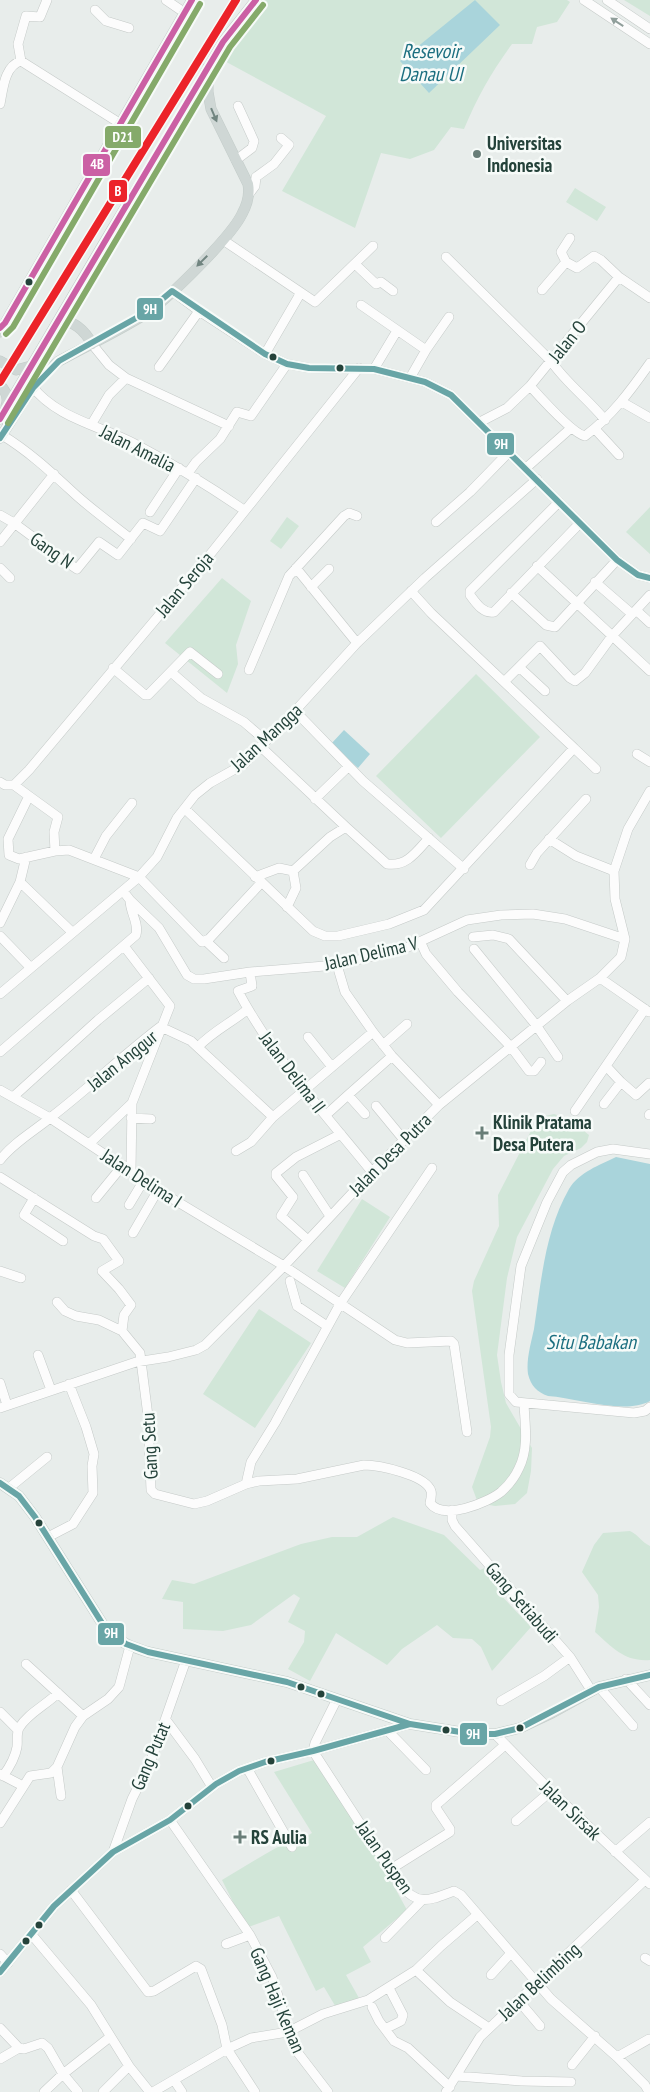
<svg xmlns="http://www.w3.org/2000/svg" width="650" height="2092" viewBox="0 0 650 2092" font-family="'PT Sans Narrow',sans-serif">
<style>
.green{fill:#d1e6d8}
.water{fill:#a9d4db}
.lines{fill:none;stroke-linecap:round;stroke-linejoin:round}
.minor-casing{stroke:#c5cac8;stroke-width:10}
.major-casing{stroke:#c3ccc9;stroke-width:11}
.minor{stroke:#fcfcfc;stroke-width:9}
.major{stroke:#cfd7d5;stroke-width:10}
.bus-1-casing{stroke:#f7fbf9;stroke-width:10}
.bus-2-casing{stroke:#f7fbf9;stroke-width:10}
.bus-3-casing{stroke:#f7fbf9;stroke-width:10}
.bus-1{stroke:#68a5a6;stroke-width:6}
.bus-2{stroke:#cb60a4;stroke-width:6}
.bus-3{stroke:#85aa6a;stroke-width:6}
.rail-1-casing{stroke:#f7fbf9;stroke-width:11}
.rail-1{stroke:#ec2329;stroke-width:8}
.oneway{fill:#909f9b}
.oneway2{fill:#718580}
.poi-dot{fill:#697e78;stroke:#f7fbf9;stroke-width:2}
.bus-dot{fill:#24423a;stroke:#f7fbf9;stroke-width:2}
.labels{text-anchor:middle;dominant-baseline:central;stroke-width:5;stroke-linejoin:round;paint-order:stroke}
.poi-label{font-size:19px;font-weight:bold;fill:#24423a;stroke:#f7fbf9;text-anchor:start}
.street-label{font-size:19px;fill:#24423a;stroke:#f7fbf9}
.water-label{font-size:20px;font-style:italic;fill:#1c6f80;stroke:#f7fbf9}
.line-badge{stroke:#f7fbf9;stroke-width:2}
.badge-label{font-size:14px;text-anchor:middle;font-weight:bold;fill:#fff}
</style>
<rect width="100%" height="100%" fill="#e8edeb"/>
<!-- green -->
<path class="green" d="M263 0H567L570 2 557 22 537 27 532 44H512C491 73 478 96 464 129L451 127 434 150 410 159 381 153 355 228 282 191 326 116 219 58Z
M624 0H650V16Z
M575 188 606 207 597 221 566 202Z
M650 507V554L626 532Z
M287 517 299 526 281 549 270 541Z
M222 578 251 601 236 645 238 664 227 693 165 643Z
M476 674 540 737 441 838 376 776Z
M554 1114 569 1119 589 1135 587 1142 581 1148 564 1156 553 1169 517 1237 507 1278 497 1355 501 1382 506 1403 532 1448 531 1471 527 1493 515 1504 495 1506 478 1503 472 1487 490 1437 491 1427 472 1291 474 1281 499 1226 498 1195 534 1125 545 1116Z
M362 1199 390 1217 345 1288 317 1271Z
M259 1309 311 1343 255 1428 203 1394Z
M393 1517 444 1535 480 1570 487 1567 501 1582 497 1591 531 1627 492 1671 481 1647 472 1639 453 1638 437 1625 402 1649 387 1665 336 1633 310 1681 288 1669 304 1642 305 1631 288 1622 300 1598 294 1594 251 1625 223 1631 183 1629V1602L162 1599 172 1580 194 1584 301 1544 332 1537H357Z
M630 1531C639 1535 641 1542 650 1546V1660C625 1662 613 1648 595 1632L599 1607 598 1595 582 1572 594 1545 603 1533Z
M314 1760 379 1859 407 1910 363 1947 371 1962 346 1975 359 1998 337 2009 324 1987 316 1991 279 1916 246 1928 222 1880C240 1869 258 1858 276 1848 289 1841 300 1841 312 1833L274 1772Z"/>
<!-- water -->
<path class="water" d="M475 0 500 25 429 93 400 61Z
M344 730 370 754 358 768 331 744Z
M616 1157 650 1164V1401C624 1415 577 1398 548 1396 537 1392 531 1386 528 1374 526 1360 531 1343 534 1329 541 1282 545 1231 569 1189 579 1172 600 1165 616 1157Z"/>
<g class="lines">
<!-- minor casing -->
<g class="minor-casing">
<path id="minor" d="M166 0 185 13
M584 0 650 44
M607 0 650 29
M95 10 106 21 129 28
M21 61 18 44 26 16 40 17 47 0
M0 104C3 90 4 66 21 61L121 124
M236 160 252 148 254 141 238 106
M249 194 255 186 256 177 274 164 289 145 281 138
M570 238 561 252 566 262 577 268 594 256 601 260 619 277 650 298
M223 240 315 302 373 246
M446 257 551 361C566 383 588 399 605 420
M355 264 376 284 381 282 393 291
M542 290 566 262
M172 291 199 311 265 354 287 364 309 368 374 369 425 382 451 395 617 560 638 575 650 578
M361 305 426 350
M92 344 109 365 126 378 229 426
M265 354 300 294
M159 367 199 311
M374 369 395 334
M410 378 426 350 449 317
M32 386C56 418 101 426 135 444 173 464 209 486 244 510
M530 386C539 396 573 434 585 436 612 416 631 390 650 363
M622 402 650 418
M480 422 507 408 530 386 619 277
M91 425 109 395 126 378
M595 429 619 455
M2 435C30 452 53 474 77 496 94 511 113 525 131 539
M526 468 571 428
M188 473 196 462 220 439 237 412 251 416 287 364
M559 502 470 591V595C476 603 483 614 494 612L580 523
M150 512 179 468
M0 515 14 523 41 543V545L77 569 99 542 118 555 143 523 160 531 196 478
M436 522 470 492 509 452
M0 542 54 474
M537 566 650 671
M0 568 10 578
M296 568 357 643
M595 582 632 614
M311 587 329 569
M511 593 546 625 555 627 617 560
M636 610 650 623
M519 667 545 691
M113 668 145 695H148L190 652 218 674
M249 670 289 576 344 516 349 513 357 516
M171 672 201 698 244 722 266 741
M504 682 540 646 570 678 575 681 585 673 612 636 650 595
M295 711 363 781 464 869
M261 747 346 827 387 864C407 867 417 851 429 838
M574 748 596 769
M637 754 650 762
M0 782 5 785H14L29 770 208 557 359 368
M14 785 29 796 8 839 9 855 19 859 55 851 69 850 139 877 202 942 209 939 261 883
M29 796 58 817 54 832 55 851
M315 799 348 767
M185 809 313 931 325 936H338L389 924 424 910 574 748 431 613 411 591
M549 839 576 856 614 871
M94 859 106 836 132 803
M530 865 537 853 586 799
M255 877 279 868 293 871 330 837 346 827
M20 882 72 932
M123 891 130 900 159 928 187 975 194 979H204L250 972 337 965 406 948 467 920 501 915 533 914 565 919 625 939
M287 907 296 888 293 871
M0 923 20 882 26 857
M0 936 30 967
M473 937 493 935 509 939 567 1001
M207 942 224 958
M421 943 426 954 458 992 511 1047 529 1071H534L541 1062
M124 946 170 1006 132 1103 131 1171
M474 949 536 1025 558 1057
M337 965 345 992 373 1032 392 1056 439 1105
M250 972 252 986 238 991C273 1057 325 1114 372 1172
M600 978 649 1012
M0 994 139 877 157 857 177 818 195 795 210 783 244 764 295 711 357 643 425 578 537 479
M161 1027 191 1041 273 1117
M308 1037 332 1067
M383 1045 407 1024
M198 1047C213 1031 231 1023 248 1009
M0 1052 136 935C139 922 130 913 130 900
M606 1066 621 1082 636 1095 649 1083
M0 1090 50 1118 158 1190 284 1266 395 1340 407 1343 451 1341 454 1344 467 1432
M348 1095 392 1056
M13 1097 98 1020 149 978
M604 1104 621 1082
M376 1106 404 1140
M575 1111 645 1009
M326 1115 348 1095 365 1114
M649 1115 650 1114
M131 1118 151 1119
M89 1144 132 1103
M236 1151 251 1142 273 1117 373 1032
M650 1154 613 1149 597 1152 571 1165 563 1172 547 1202 521 1266 509 1355V1394L516 1402 634 1413 645 1411 650 1407
M0 1160C13 1143 34 1131 50 1118 88 1089 122 1056 160 1027
M303 1175 330 1216
M0 1177 94 1236 103 1239 119 1261 102 1271 119 1289 131 1305 124 1315 122 1331
M34 1198 24 1215 63 1241
M96 1198 123 1165
M129 1205 144 1180
M133 1233 158 1190
M308 1240 281 1216 293 1197 276 1176V1173L296 1157 341 1134
M0 1271 21 1278
M290 1281 297 1306 327 1326
M57 1302 65 1311 76 1316 99 1320 122 1331 140 1353 148 1416 151 1490 155 1494 194 1504 207 1501 246 1484 259 1481 297 1479 364 1465C379 1465 426 1475 431 1491 432 1494 431 1499 430 1503 443 1521 487 1503 501 1492 509 1485 515 1477 519 1468 529 1448 525 1425 524 1404
M38 1355 51 1390
M0 1383 7 1405
M0 1408 136 1362 168 1357 196 1350 205 1345 284 1266 372 1172 439 1105 567 1001 600 978 621 957 625 939 615 899 614 871 628 829 650 791
M246 1484 251 1462 275 1423 340 1304 432 1168
M9 1488 47 1457
M452 1510V1520L455 1526 570 1657 591 1690
M48 1537 73 1524 93 1493 92 1466 94 1454 86 1427 69 1384
M26 1664 83 1716
M626 1679 650 1705
M599 1687 633 1726
M337 1699 315 1743 313 1751 400 1885C419 1907 430 1900 454 1891L461 1895 551 1999 617 2057 645 2085 649 2092
M501 1701 544 1676 570 1657
M0 1712 18 1730
M166 1720 195 1759 212 1787
M387 1730 426 1770
M495 1734 551 1791 650 1884
M57 1767 61 1796
M247 1768 292 1847
M0 1774 23 1786
M3 1776C9 1768 15 1758 17 1747 18 1741 16 1734 19 1728 27 1714 46 1705 58 1693
M170 1820 250 1935 272 1977 295 2049 328 2092
M516 1821 551 1791
M0 1823 30 1776 51 1773 57 1767 75 1727 83 1716 108 1699 119 1687 130 1646
M113 1852 132 1799 150 1763 186 1660
M615 1852 650 1822
M391 1869 450 1832V1829L436 1808V1805L505 1745
M71 1890 148 1992 154 1991 196 1966 201 1969 222 2025 227 2049 255 2092
M32 1935 91 2005 129 2066
M385 1938 421 1901
M226 1944 250 1935
M0 1954 8 1963
M645 1958 650 1961
M416 1970 450 2002 489 2028
M0 1972 54 1906 113 1852 170 1820 216 1784 239 1771 265 1762 313 1751 410 1724
M491 1975 511 1953
M518 2000 540 2026
M372 2007 379 2021 394 2041 408 2048 450 2087
M0 2028 19 2048 24 2049 42 2043 48 2048 63 2074 78 2092
M385 2029 401 2021 403 2015 389 1988
M617 2057 649 2039
M0 2059 19 2048
M572 2065 595 2036
M456 2076 522 2081 571 2082
M174 2080 182 2092
M44 2092 63 2074 110 2037
M103 2092 129 2066 149 2091 153 2092
M153 2092 227 2049 251 2038 288 2032 323 2014 368 2000 416 1970 441 1946 477 1915
M446 2092 480 2037 645 1880"/>
</g>
<!-- major casing -->
<g class="major-casing">
<path id="major" d="M59 319C74 322 84 329 92 344
M0 332 192 0
M0 361 16 370 31 366
M0 385C6 391 9 398 6 406
M0 419 111 231 175 126 223 42 256 0
M0 438C20 408 30 385 59 361 88 345 119 331 147 313 169 298 231 237 242 214 247 205 250 195 248 184L211 109 208 92V67
M0 1483 19 1496 35 1517 107 1631C119 1642 132 1647 148 1652L287 1682 410 1724 473 1734H495L520 1728 552 1713 599 1687 650 1675"/>
</g>
<!-- minor -->
<use href="#minor" class="minor"/>
<!-- major -->
<use href="#major" class="major"/>
<!-- bus-1 casing -->
<g class="bus-1-casing">
<path id="bus-1" d="M0 438 33 388 59 361 147 312 172 291 265 354 287 364 309 368 374 369 425 382 451 395 617 560 638 575 650 578
M0 1483 19 1496 35 1517 107 1631 126 1644 148 1652 287 1682 410 1724 473 1734H495L520 1728 599 1687 650 1675
M0 1972 54 1906 113 1852 170 1820 216 1784 239 1771 265 1762 313 1751 410 1724"/>
</g>
<!-- bus-2 casing -->
<g class="bus-2-casing">
<path id="bus-2" d="M0 328 5 323 192 0
M0 419 223 42 256 0"/>
</g>
<!-- bus-3 casing -->
<g class="bus-3-casing">
<path id="bus-3" d="M6 334 13 327 200 4
M8 423 230 47 263 5"/>
</g>
<!-- bus-1 -->
<use href="#bus-1" class="bus-1"/>
<!-- bus-2 -->
<use href="#bus-2" class="bus-2"/>
<!-- bus-3 -->
<use href="#bus-3" class="bus-3"/>
<!-- rail-1 casing -->
<g class="rail-1-casing">
<path id="rail-1" d="M0 382 236 0"/>
</g>
<!-- rail-1 -->
<use href="#rail-1" class="rail-1"/>
</g>
<!-- one-way arrows -->
<defs><path id="oneway-solid" d="M-6-.8H1V-3.2L6.5 0L1 3.2V.8H-6Z" transform="scale(1.25)"/></defs>
<use class="oneway" href="#oneway-solid" transform="translate(617 22) rotate(-147)"/>
<g class="oneway2">
<use href="#oneway-solid" transform="translate(214 115) rotate(67)"/>
<use href="#oneway-solid" transform="translate(202 261) rotate(135)"/>
</g>
<!-- markers -->
<g class="poi-dot">
<circle cx="477" cy="154" r="5"/>
<path d="M479.5 1125.5h5v5h5v5h-5v5h-5v-5h-5v-5h5z"/>
<path d="M237.5 1829.5h5v5h5v5h-5v5h-5v-5h-5v-5h5z"/>
</g>
<g class="bus-dot">
<circle cx="29" cy="282" r="4.5"/>
<circle cx="273" cy="357" r="4.5"/>
<circle cx="340" cy="368" r="4.5"/>
<circle cx="39" cy="1523" r="4.5"/>
<circle cx="301" cy="1687" r="4.5"/>
<circle cx="321" cy="1694" r="4.5"/>
<circle cx="520" cy="1728" r="4.5"/>
<circle cx="446" cy="1730" r="4.5"/>
<circle cx="271" cy="1761" r="4.5"/>
<circle cx="188" cy="1806" r="4.5"/>
<circle cx="39" cy="1925" r="4.5"/>
<circle cx="26" cy="1941" r="4.5"/>
</g>
<g class="labels">
<!-- poi labels -->
<g class="poi-label">
<text x="487" y="143">Universitas<tspan x="487" dy="22">Indonesia</tspan></text>
<text x="493" y="1122">Klinik Pratama<tspan x="493" dy="22">Desa Putera</tspan></text>
<text x="251" y="1837">RS Aulia</text>
</g>
<!-- street labels -->
<g class="street-label">
<text transform="translate(567 341) rotate(-51)">Jalan O</text>
<text transform="translate(138 448) rotate(27)">Jalan Amalia</text>
<text transform="translate(52 550) rotate(35)">Gang N</text>
<text transform="translate(184 584) rotate(-50)">Jalan Seroja</text>
<text transform="translate(266 737) rotate(-43)">Jalan Mangga</text>
<text transform="translate(371 953) rotate(-13)">Jalan Delima V</text>
<text transform="translate(122 1060) rotate(-39)">Jalan Anggur</text>
<text transform="translate(293 1072) rotate(53)">Jalan Delima II</text>
<text transform="translate(390 1154) rotate(-45)">Jalan Desa Putra</text>
<text transform="translate(142 1178) rotate(33)">Jalan Delima I</text>
<text transform="translate(149 1446) rotate(-93)">Gang Setu</text>
<text transform="translate(522 1602) rotate(49)">Gang Setiabudi</text>
<text transform="translate(150 1756) rotate(-67)">Gang Putat</text>
<text transform="translate(571 1810) rotate(44)">Jalan Sirsak</text>
<text transform="translate(385 1857) rotate(55)">Jalan Puspen</text>
<text transform="translate(539 1981) rotate(-43)">Jalan Belimbing</text>
<text transform="translate(278 2000) rotate(67)">Gang Haji Keman</text>
</g>
<!-- water labels -->
<g class="water-label">
<text x="431" y="51">Resevoir<tspan x="431" dy="23">Danau UI</tspan></text>
<text x="591" y="1342">Situ Babakan</text>
</g>
</g>
<g class="line-badge">
<rect x="104" y="125" width="38" height="24" rx="5" fill="#85aa6a"/>
<rect x="82" y="153" width="29" height="24" rx="5" fill="#cb60a4"/>
<rect x="108" y="179" width="20" height="24" rx="5" fill="#ec2329"/>
<rect x="136" y="297" width="28" height="24" rx="5" fill="#68a5a6"/>
<rect x="486" y="432" width="29" height="24" rx="5" fill="#68a5a6"/>
<rect x="97" y="1622" width="28" height="24" rx="5" fill="#68a5a6"/>
<rect x="459" y="1722" width="29" height="24" rx="5" fill="#68a5a6"/>
</g>
<g class="badge-label">
<text x="123" y="142">D21</text>
<text x="97" y="169">4B</text>
<text x="118" y="196">B</text>
<text x="150" y="314">9H</text>
<text x="501" y="449">9H</text>
<text x="111" y="1638">9H</text>
<text x="473" y="1739">9H</text>
</g>
</svg>
